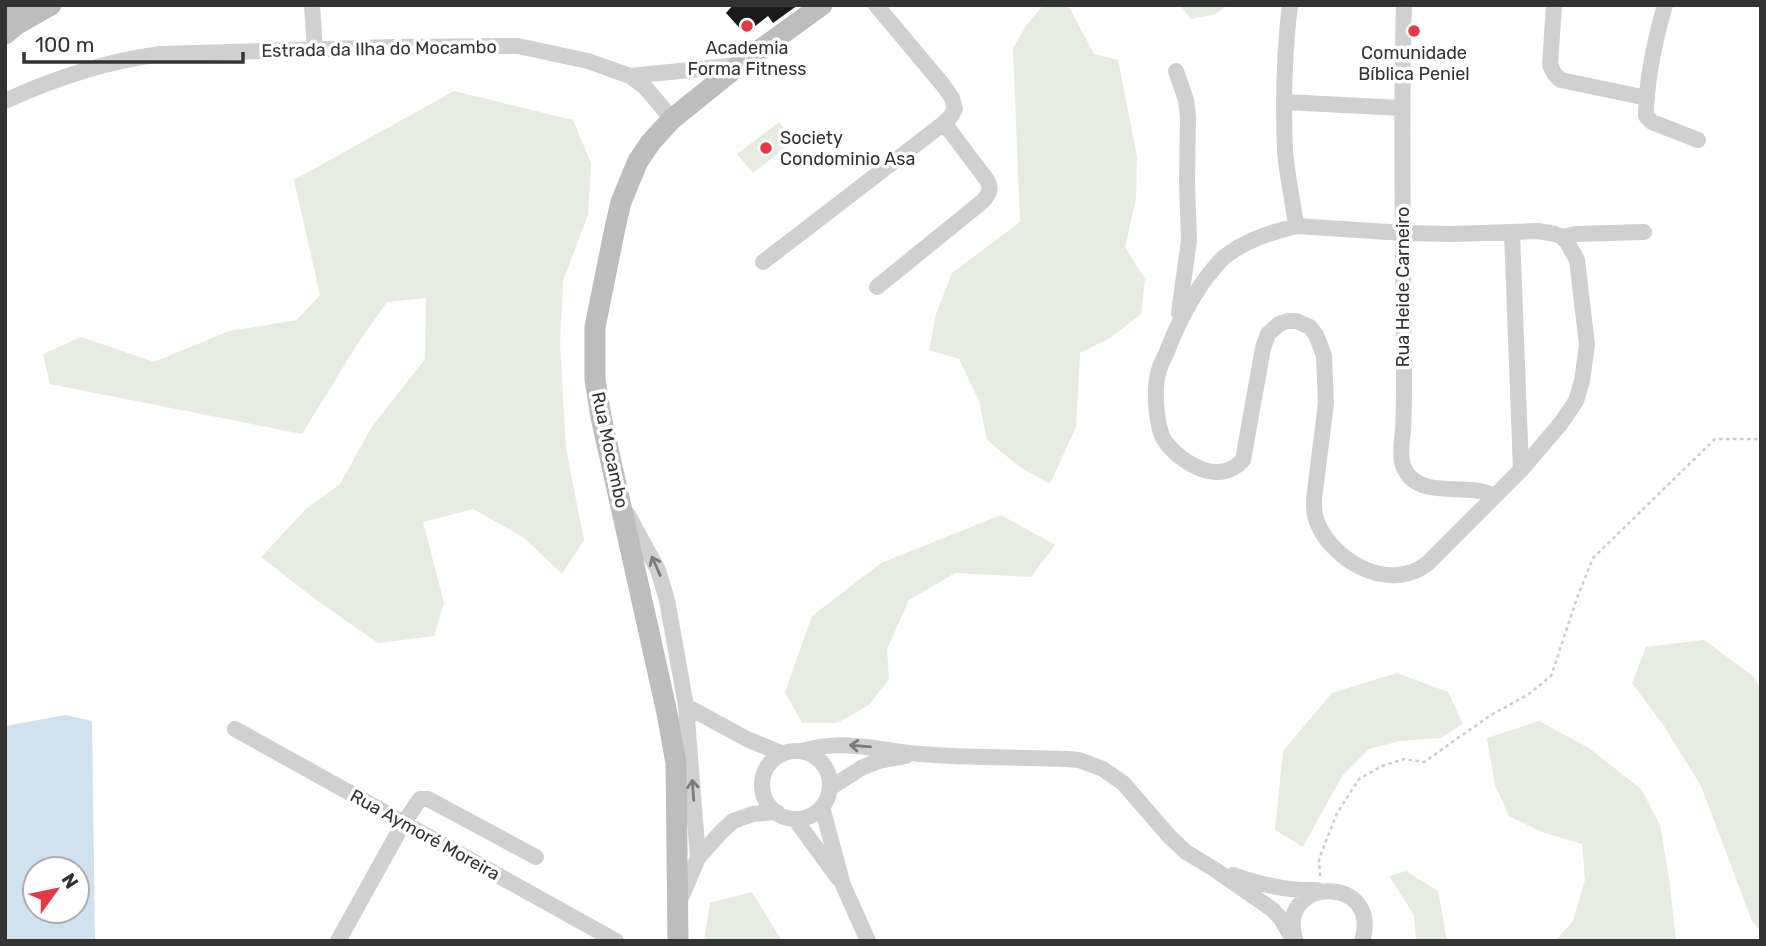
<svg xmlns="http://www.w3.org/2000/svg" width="1766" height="946" viewBox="0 0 1766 946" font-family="Rubik,sans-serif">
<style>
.green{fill:#e6ecdf}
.water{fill:#cfe2ee;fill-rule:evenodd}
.building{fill:#1a1a1a}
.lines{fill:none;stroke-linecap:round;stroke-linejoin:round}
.path{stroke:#cdcdcd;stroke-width:2.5;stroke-dasharray:3.5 3.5;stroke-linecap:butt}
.street{stroke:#d0d0d0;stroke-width:16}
.secondary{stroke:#bdbdbd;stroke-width:21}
.oneway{stroke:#7a7a7a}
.poi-dot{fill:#e63946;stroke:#fff;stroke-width:2.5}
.labels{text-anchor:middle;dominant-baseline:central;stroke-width:7;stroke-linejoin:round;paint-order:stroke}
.poi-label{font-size:18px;fill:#333;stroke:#fff}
.street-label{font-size:18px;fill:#333;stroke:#fff}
</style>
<rect width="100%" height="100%" fill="#fff"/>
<!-- green -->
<path class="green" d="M1043 5H1064L1070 9 1094 54 1118 60 1137 157 1136 199 1125 247 1145 279 1141 314 1110 338 1080 353 1076 427 1050 484 1021 468 987 440 979 401 959 359 929 350 936 314 952 273 1020 222 1013 48 1026 26Z
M1180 5H1228L1216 14 1191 19Z
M454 91 573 120 591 163 588 215 563 281 560 344 566 449 584 540 562 574 523 537 473 509 423 522 444 603 434 636 378 643 319 602 261 557 306 509 340 484 371 428 425 359 426 298 387 302 356 346 302 434 50 384 43 354 81 337 154 362 229 331 297 320 320 295 294 180Z
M779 122 794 141 753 173 737 154Z
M1001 515 1055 545 1031 577 955 573 909 600 887 649 889 679 869 705 837 723H802L785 692 812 616 881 563Z
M1704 640 1753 676 1761 689V932L1752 921 1701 786 1664 726 1632 683 1646 647Z
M1397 673 1448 692 1463 724 1441 738 1400 741 1369 749 1342 776 1303 847 1275 830 1283 751 1332 693Z
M1539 721 1589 748 1641 789 1660 825 1669 878 1676 941H1555L1573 921 1585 880 1582 844 1542 832 1509 816 1495 785 1487 738Z
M1406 871 1438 891 1447 941H1416L1414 915 1389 876Z
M752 892 782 941H704L710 903Z"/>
<!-- water -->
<path class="water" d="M65 715 92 721 95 941H5V726ZM35 869H77V911H35Z"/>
<!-- building -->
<path class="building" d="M733 5H798L773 23 768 16 745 34 726 13Z"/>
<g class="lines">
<!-- path -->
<path class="path" d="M1320 876 1319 859 1337 813 1359 779 1382 766 1404 759 1424 762 1491 715 1529 694 1551 676 1577 598 1593 558 1715 439H1761"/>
<!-- street -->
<path class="street" d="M312 5 315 50
M1290 5C1284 53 1283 103 1285 151 1287 176 1293 201 1296 226
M1404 5C1400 131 1404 257 1404 382 1404 398 1404 414 1403 430 1402 440 1400 452 1402 462 1403 467 1406 472 1409 476 1429 498 1469 482 1494 496
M1554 5 1550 65C1553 72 1555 76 1561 80L1647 98
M1665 5C1655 40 1646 80 1646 116L1652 122 1698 140
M1176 71 1186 100 1188 117 1187 182 1189 240 1179 313
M630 76 739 65
M5 101C55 78 107 61 161 54L393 47 518 46 588 61 630 76 645 87 672 119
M1285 102 1401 108
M1296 226 1404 233 1452 234 1538 231 1555 234 1562 237 1567 242 1577 260 1587 345 1582 381 1576 401 1561 423 1521 470 1428 563C1389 595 1327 559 1315 516 1314 511 1314 504 1314 499L1326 403 1324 356 1320 345 1316 335 1310 327 1296 321H1288L1279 324 1268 334 1263 348 1243 460C1231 473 1215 475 1199 468 1185 462 1166 448 1161 433 1156 418 1154 389 1158 374 1159 367 1163 360 1166 354 1177 325 1190 299 1209 274 1214 269 1218 262 1223 258 1245 240 1270 233 1296 226Z
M1512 232 1521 470
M1562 237 1576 234 1644 232
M763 262 944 123 951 116 955 109 952 98 943 85 876 5
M877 287 983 201C989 194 992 189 987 180L944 123
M628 515 658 570 667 600 686 706 698 858
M686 706 747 739 783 754
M235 729 616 941
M802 751C845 738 878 751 920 754 968 758 1018 757 1067 759L1079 760 1103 769 1123 783 1170 837 1186 852 1214 869 1273 910 1281 919 1294 941
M762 785a34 34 0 1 1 68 0a34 34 0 1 1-68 0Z
M830 788 863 767 879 761 906 756
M822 807 843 885 868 941
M795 819 838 878
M1233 875C1261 885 1288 891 1317 890
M680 900 698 858 721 832 733 821 753 814 777 812
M1295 939C1276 875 1383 875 1362 941
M338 941 403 824 420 799H428L536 857"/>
<!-- secondary -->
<path class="secondary" d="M5 12 18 5
M5 34 16 25 51 5
M678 941 676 763 667 713 601 417 595 379V327L615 228 621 202 638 161 651 142 672 119 739 65 822 5"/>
</g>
<!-- one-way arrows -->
<defs><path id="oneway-shaft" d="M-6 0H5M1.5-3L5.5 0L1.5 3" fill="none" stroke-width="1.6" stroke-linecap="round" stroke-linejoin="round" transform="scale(1.75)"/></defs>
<g class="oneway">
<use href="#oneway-shaft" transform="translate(656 566) rotate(-114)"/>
<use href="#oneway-shaft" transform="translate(860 746) rotate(-175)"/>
<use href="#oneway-shaft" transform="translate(693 790) rotate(-94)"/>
</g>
<!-- markers -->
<g class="poi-dot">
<circle cx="747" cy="26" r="7"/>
<circle cx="1414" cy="31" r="7"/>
<circle cx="766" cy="148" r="7"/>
</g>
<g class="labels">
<!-- poi labels -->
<g class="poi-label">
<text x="747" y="48">Academia<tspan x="747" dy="21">Forma Fitness</tspan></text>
<text x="1414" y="53">Comunidade<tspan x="1414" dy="21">Bíblica Peniel</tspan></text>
<text x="780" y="138" text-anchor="start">Society<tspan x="780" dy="21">Condominio Asa</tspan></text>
</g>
<!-- street labels -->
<g class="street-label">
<text transform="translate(379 49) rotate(-1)">Estrada da Ilha do Mocambo</text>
<text transform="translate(1403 287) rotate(-90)">Rua Heide Carneiro</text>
<text transform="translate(610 450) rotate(78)">Rua Mocambo</text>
<text transform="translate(425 835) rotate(29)">Rua Aymoré Moreira</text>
</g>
</g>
<!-- border -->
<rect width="1766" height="946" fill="none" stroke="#333333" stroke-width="14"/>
<!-- north arrow -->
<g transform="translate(56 890) rotate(57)"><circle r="33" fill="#ffffff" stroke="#adadad" stroke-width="2"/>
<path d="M0-5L12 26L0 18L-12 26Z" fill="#e63946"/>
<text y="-10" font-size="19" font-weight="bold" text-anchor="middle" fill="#333333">N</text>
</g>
<!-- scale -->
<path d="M24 52v10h219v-10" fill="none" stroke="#333333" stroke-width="3.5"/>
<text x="35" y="52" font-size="21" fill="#333333" stroke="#ffffff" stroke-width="5" paint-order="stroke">100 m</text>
</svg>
